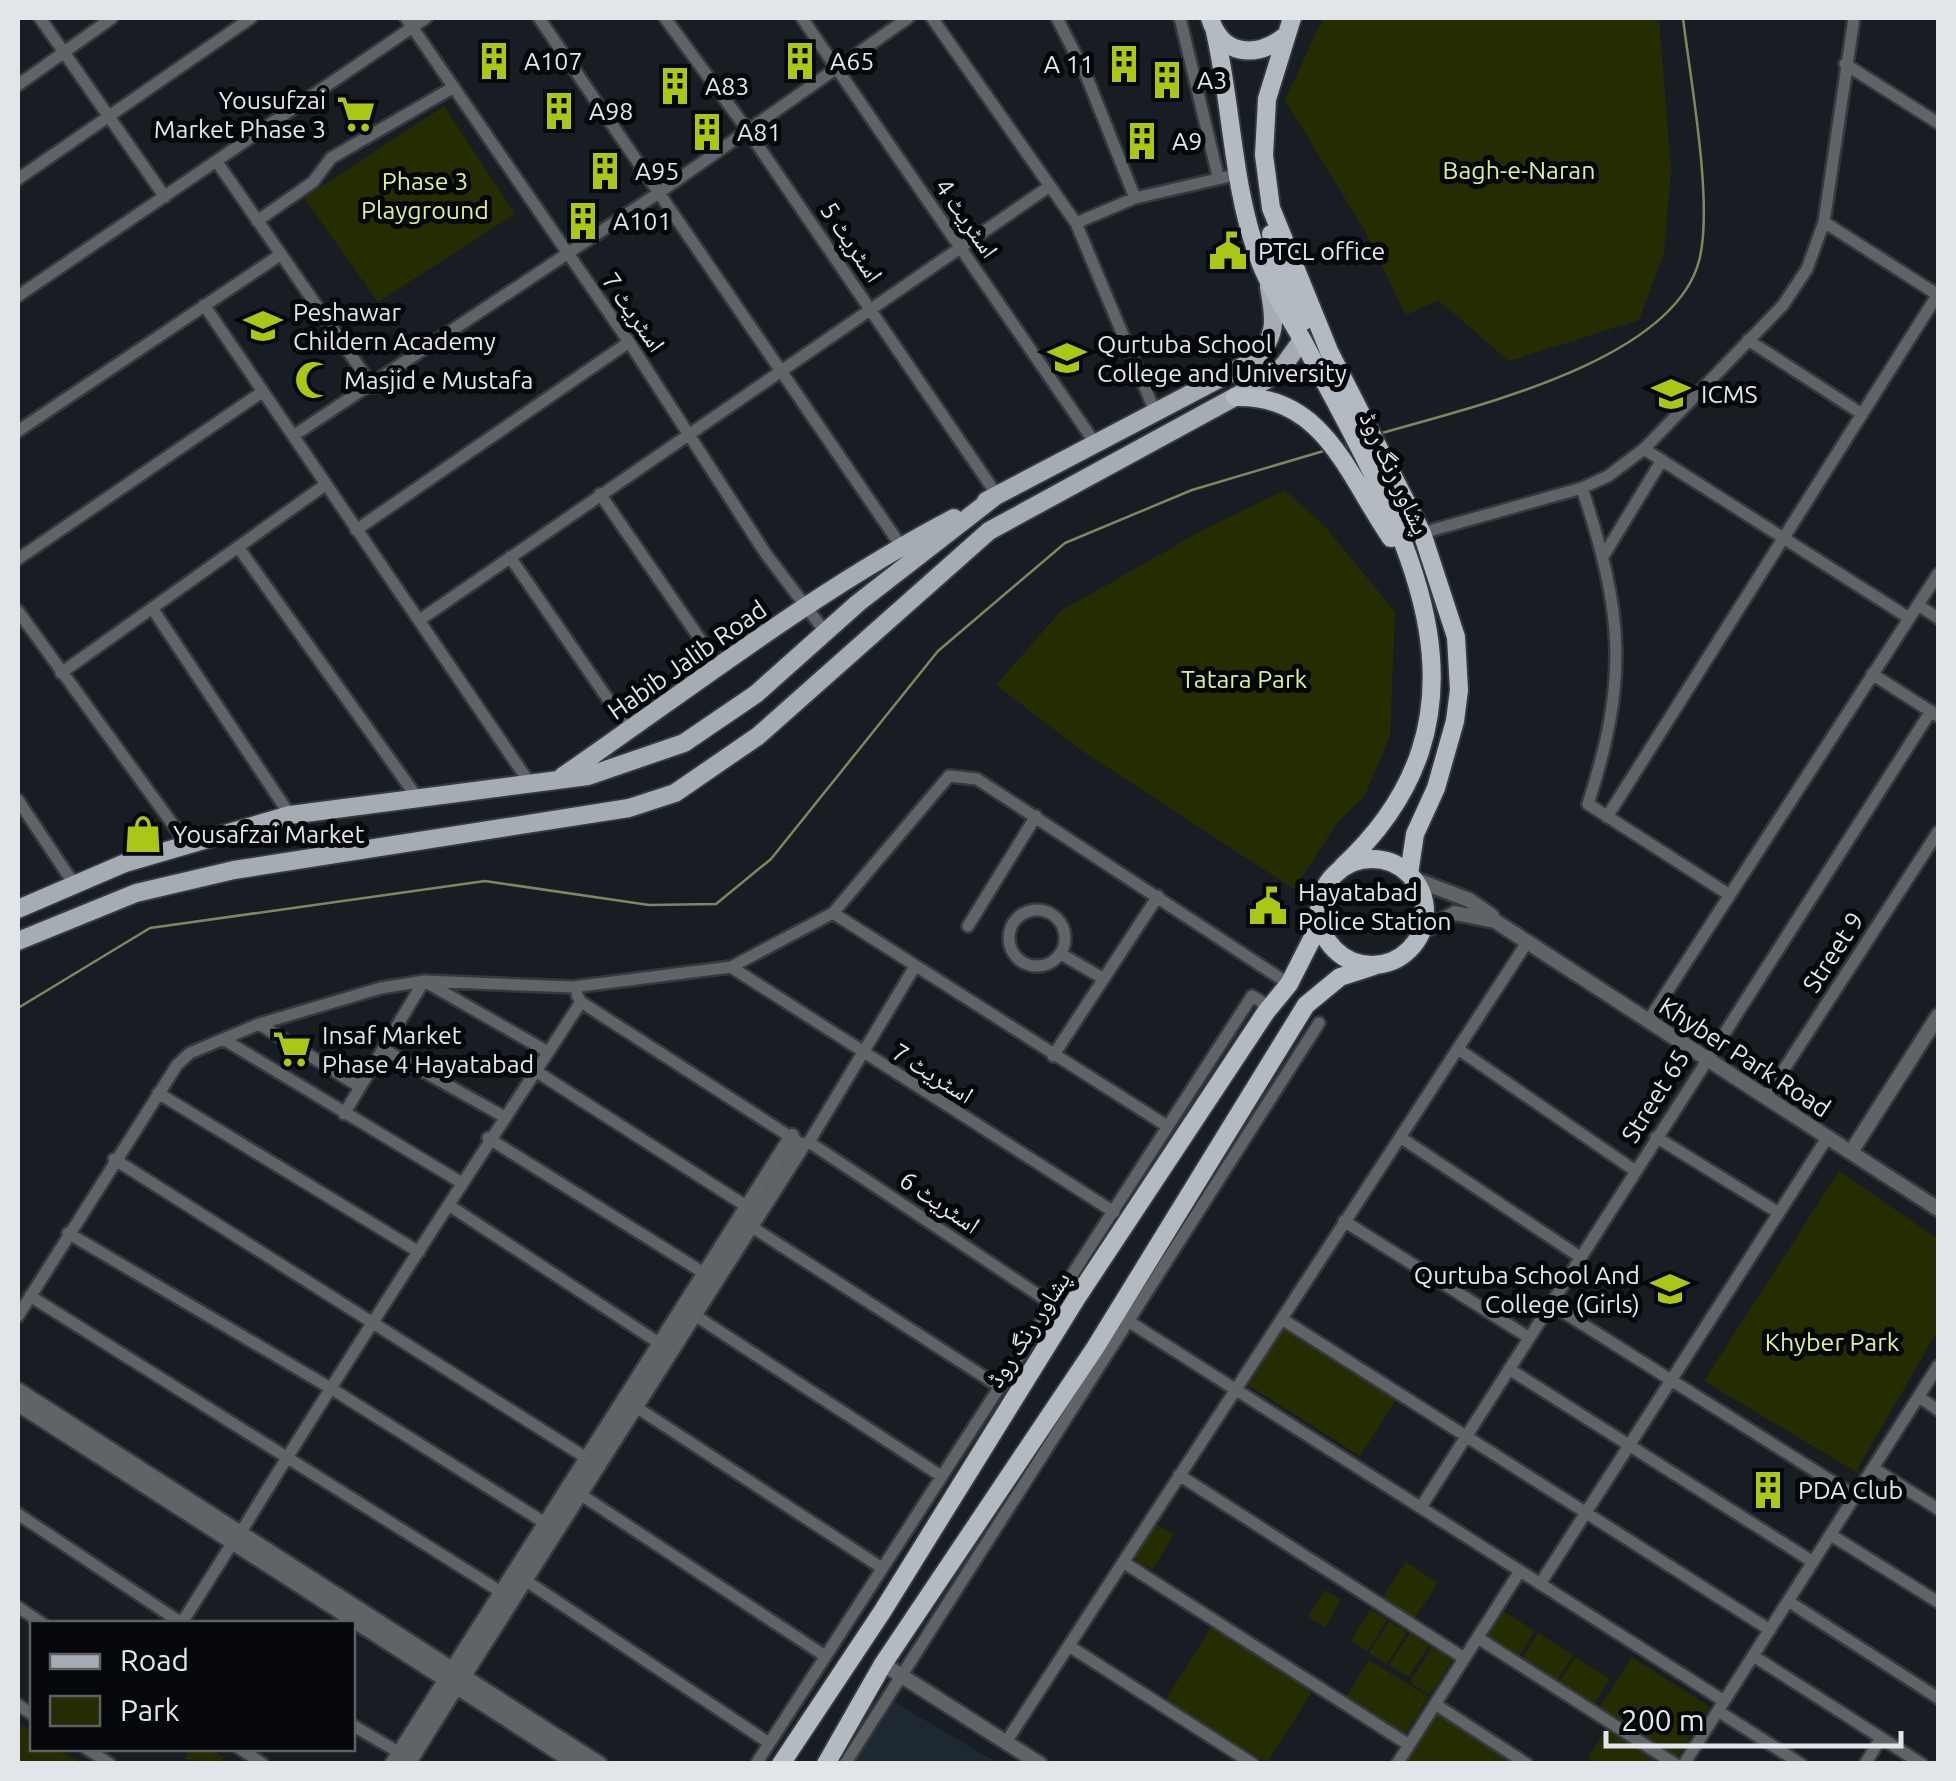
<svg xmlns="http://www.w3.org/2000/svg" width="1956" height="1781" viewBox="0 0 1956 1781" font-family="Ubuntu,'Noto Naskh Arabic',sans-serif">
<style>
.built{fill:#1d2832}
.green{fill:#252d00}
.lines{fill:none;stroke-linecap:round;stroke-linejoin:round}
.stream{stroke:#7d885f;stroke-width:2.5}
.minor-casing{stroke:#34393f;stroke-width:16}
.tertiary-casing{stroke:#34393f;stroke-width:19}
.primary-casing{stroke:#34393f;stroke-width:22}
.trunk-casing{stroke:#34393f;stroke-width:22}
.minor{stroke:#606467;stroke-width:11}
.tertiary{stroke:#606467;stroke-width:14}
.primary{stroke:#a5acb3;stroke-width:18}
.trunk{stroke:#b3bac2;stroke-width:18}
.labels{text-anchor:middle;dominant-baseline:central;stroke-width:10;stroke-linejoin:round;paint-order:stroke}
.poi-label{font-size:25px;fill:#e2e6ea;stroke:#05070a;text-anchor:start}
.park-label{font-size:25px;fill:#daef96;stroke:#05070a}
.street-label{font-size:25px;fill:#e2e6ea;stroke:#05070a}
</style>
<rect width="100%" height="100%" fill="#181d23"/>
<!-- built -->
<path class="built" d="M889 1699 998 1763 851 1764Z"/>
<!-- green -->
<path class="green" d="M1323 18H1659L1671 170 1664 253 1639 320 1509 361 1438 300 1406 315 1365 231 1285 100Z
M444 106 515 214 378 302 304 198Z
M1285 490 1328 530 1395 612 1390 736 1365 795 1337 823 1294 889 1081 750 996 685 1061 611 1201 531Z
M1839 1171 1938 1239V1330L1858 1468 1860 1474 1704 1381Z
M1286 1325 1398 1397 1360 1456 1248 1385Z
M1153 1522 1174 1535 1152 1570 1131 1557Z
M1406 1562 1438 1583 1414 1619 1382 1598Z
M1325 1590 1341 1600 1325 1627 1308 1617Z
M1370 1609 1387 1620 1367 1651 1351 1641Z
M1500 1609 1535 1631 1518 1658 1483 1636Z
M1389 1621 1407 1632 1387 1664 1369 1653Z
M1212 1626 1313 1690 1267 1763 1165 1701Z
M1410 1633 1429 1646 1408 1677 1389 1665Z
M1538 1633 1573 1655 1556 1682 1521 1660Z
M1432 1647 1453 1660 1430 1695 1410 1682Z
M1575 1657 1610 1679 1593 1706 1558 1684Z
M1632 1657 1710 1707 1676 1760 1598 1710Z
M1369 1660 1429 1697 1404 1736 1345 1699Z
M1437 1711 1519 1764H1403Z
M18 1723 32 1732V1748L58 1749 76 1760 74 1763H18Z
M1607 1728 1662 1763H1596L1588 1758Z
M190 1749H210L224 1757 221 1763 184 1759Z"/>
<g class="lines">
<!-- stream -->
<path class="stream" d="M1382 433C1471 407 1672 362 1699 261 1714 205 1690 78 1683 18
M18 1008 150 928 485 881 649 905 716 904 771 859 938 651 1065 543 1192 490 1327 450"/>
<!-- minor casing -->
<g class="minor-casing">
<path id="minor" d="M40 18 165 197
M406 18 629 342 766 554 826 633
M539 18 901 546
M665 18 746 128 997 495
M802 18 1095 443
M932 18 1076 223 1156 414
M1057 18 1086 75 1135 198
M1180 18 1218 176
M1845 64 1938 123
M18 85 112 18
M217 162 373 387
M18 179 251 18
M257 221 313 182 331 158 454 87
M1824 222 1938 295
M1076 223 1135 198 1239 174
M18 296 426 18
M204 305 529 782
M1748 340 1862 414
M18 431 280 255
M296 434 660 192 908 18
M1644 449 1909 618
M1582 488C1623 613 1629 677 1588 804L1728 894
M600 494 720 668
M356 530 629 342
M1422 533 1582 488 1608 476 1644 449 1783 305 1807 269 1824 222 1854 18
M238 547 419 800
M1604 555 1662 460
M510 557 630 731
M18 559 262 392
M1918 605 1938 618
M152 608 290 815
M18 611 187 844
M421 619 1050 186
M61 673 325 485
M1872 674 1938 716
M18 800 74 884
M1607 817 1938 294
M1009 938a28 28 0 1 1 56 0a28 28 0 1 1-56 0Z
M833 913 1167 1126
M968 926 1036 816
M1061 954 1104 979
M731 967 1114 1212
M577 995 581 1002 803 1145 809 1142 1052 1304
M1648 1021 1938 574
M259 1024 360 1087
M223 1039 462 1183
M383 1049 503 1116
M1458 1049 1634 1170
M1053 1056 1158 896
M534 1070 749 1208
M158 1093 419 1252
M1766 1097 1938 832
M344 1114 424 981 548 1052
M1400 1137 1580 1257
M1656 1137 1779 1213
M488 1138 707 1275
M809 1142 914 968
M114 1159 588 1459
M450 1206 662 1345
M1344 1221 1528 1337
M752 1227 1000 1387
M68 1233 332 1389 545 1523
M30 1296 501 1592
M1549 1303 1855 1496
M18 1316 177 1065 190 1053 259 1024 381 988 424 981 573 987 731 967 833 913 949 776 977 779 1289 984
M696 1316 941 1476
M1125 1319 1724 1701
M1282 1319 1770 1630
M1509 1369 1813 1562
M1919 1397 1938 1410
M636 1407 882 1568
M1873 1468 1938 1509
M1179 1475 1464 1658
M580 1494 825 1656
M1421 1507 1931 711
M18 1514 183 1624
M241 1532C351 1353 466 1178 581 1002
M1831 1535 1938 1602
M1123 1562 1409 1745
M525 1580 769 1743
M1540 1584 1827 1138
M1788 1601 1938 1698
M18 1607 43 1624
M181 1624 233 1542
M1478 1638 1675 1764
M1069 1646 1253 1764
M1755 1657 1922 1764
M1435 1704 1527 1764
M18 1705 32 1714
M1718 1711 1801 1764
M352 1725 400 1753
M1006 1742 1528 941
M86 1748 110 1764
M239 1748 263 1764
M756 1764 1252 996 1270 1007
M845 1764 1319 1023
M1397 1764 1520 1571
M1684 1764 1938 1366
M1865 1764 1881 1738"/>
</g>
<!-- tertiary casing -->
<g class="tertiary-casing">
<path id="tertiary" d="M1414 879 1469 900 1492 916
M1422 932 1455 913 1495 921 1938 1209
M1851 1152 1938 1016
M18 1390 600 1764
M18 1404 576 1764
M883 1664 1040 1764
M453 1668 792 1136
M464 1676 803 1145
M392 1764 446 1679
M408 1764 457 1686"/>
</g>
<!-- primary casing -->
<g class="primary-casing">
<path id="primary" d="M986 501 1253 361C1278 337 1275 319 1269 287
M563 776C691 688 816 590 954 518
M18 909 125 863 290 815 588 776 684 743 756 694 858 603 997 495
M18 941 136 893 234 870 629 808 675 793 758 736 989 531 1266 380 1284 365 1302 340"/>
</g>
<!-- trunk casing -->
<g class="trunk-casing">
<path id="trunk" d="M1210 18C1221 55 1255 59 1284 37
M1292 18 1267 99 1264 155 1271 208 1329 351 1422 533 1456 637 1459 690 1455 721 1436 788 1415 834 1409 874
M1215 32C1232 105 1232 185 1258 256 1268 286 1289 315 1304 343 1395 516 1519 703 1342 867
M1271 234 1279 273 1304 321
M1235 397C1324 394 1348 476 1391 538
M1319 912a53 53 0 1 1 106 0a53 53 0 1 1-106 0Z
M781 1764 882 1612 1076 1299 1266 1012 1289 984 1319 925
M826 1764 883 1664 1095 1348 1306 1005 1340 977 1374 966"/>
</g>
<!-- minor -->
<use href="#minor" class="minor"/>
<!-- tertiary -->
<use href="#tertiary" class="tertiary"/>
<!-- primary -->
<use href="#primary" class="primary"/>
<!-- trunk -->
<use href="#trunk" class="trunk"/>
</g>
<!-- icons -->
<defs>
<g id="building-bare" transform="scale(3)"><path d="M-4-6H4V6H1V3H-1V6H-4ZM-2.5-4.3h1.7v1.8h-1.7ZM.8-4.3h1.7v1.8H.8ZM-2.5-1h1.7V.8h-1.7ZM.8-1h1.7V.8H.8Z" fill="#aac716" stroke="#05070a" stroke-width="2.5" paint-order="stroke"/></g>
<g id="supermarket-bare" transform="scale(3)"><path d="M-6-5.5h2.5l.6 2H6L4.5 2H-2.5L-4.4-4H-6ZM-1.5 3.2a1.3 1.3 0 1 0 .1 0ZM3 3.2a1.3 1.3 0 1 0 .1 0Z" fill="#aac716" stroke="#05070a" stroke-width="2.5" paint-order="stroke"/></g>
<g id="civic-bare" transform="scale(3)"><path d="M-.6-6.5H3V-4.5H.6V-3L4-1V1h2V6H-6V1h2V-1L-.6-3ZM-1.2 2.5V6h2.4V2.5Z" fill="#aac716" stroke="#05070a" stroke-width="2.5" paint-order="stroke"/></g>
<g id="school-bare" transform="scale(3)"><path d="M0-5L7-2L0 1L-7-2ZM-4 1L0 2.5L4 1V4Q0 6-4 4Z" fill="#aac716" stroke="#05070a" stroke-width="2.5" paint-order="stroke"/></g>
<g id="mosque-bare" transform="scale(3)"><path d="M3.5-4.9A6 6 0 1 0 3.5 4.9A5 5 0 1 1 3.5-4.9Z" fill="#aac716" stroke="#05070a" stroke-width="2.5" paint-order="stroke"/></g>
<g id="shop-bare" transform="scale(3)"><path d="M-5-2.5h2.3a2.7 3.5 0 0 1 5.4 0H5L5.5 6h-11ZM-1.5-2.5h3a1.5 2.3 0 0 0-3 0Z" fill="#aac716" stroke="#05070a" stroke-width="2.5" paint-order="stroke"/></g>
</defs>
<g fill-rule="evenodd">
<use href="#building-bare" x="494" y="61"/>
<use href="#building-bare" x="800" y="61"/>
<use href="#building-bare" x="1124" y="64"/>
<use href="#building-bare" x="1167" y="80"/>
<use href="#building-bare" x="675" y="86"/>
<use href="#building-bare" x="559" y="111"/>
<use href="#supermarket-bare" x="356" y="114"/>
<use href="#building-bare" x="707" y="132"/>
<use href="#building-bare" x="1142" y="141"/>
<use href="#building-bare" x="605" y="171"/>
<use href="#building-bare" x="583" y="221"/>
<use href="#civic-bare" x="1228" y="251"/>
<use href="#school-bare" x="263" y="326"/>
<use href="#school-bare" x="1067" y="358"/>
<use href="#mosque-bare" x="314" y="380"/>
<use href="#school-bare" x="1671" y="394"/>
<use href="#shop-bare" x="143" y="834"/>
<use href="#civic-bare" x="1268" y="906"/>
<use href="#supermarket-bare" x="292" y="1049"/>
<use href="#school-bare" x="1670" y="1289"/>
<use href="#building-bare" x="1768" y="1490"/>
</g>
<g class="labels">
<!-- poi labels -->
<g class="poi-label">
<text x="524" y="61">A107</text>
<text x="830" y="61">A65</text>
<text x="1094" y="64" text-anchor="end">A 11</text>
<text x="1197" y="80">A3</text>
<text x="705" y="86">A83</text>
<text x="326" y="100" text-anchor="end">Yousufzai<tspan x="326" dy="29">Market Phase 3</tspan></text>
<text x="589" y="111">A98</text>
<text x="737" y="132">A81</text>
<text x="1172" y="141">A9</text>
<text x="635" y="171">A95</text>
<text x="613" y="221">A101</text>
<text x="1258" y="251">PTCL office</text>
<text x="293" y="312">Peshawar<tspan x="293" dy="29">Childern Academy</tspan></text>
<text x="1097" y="344">Qurtuba School<tspan x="1097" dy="29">College and University</tspan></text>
<text x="344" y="380">Masjid e Mustafa</text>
<text x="1701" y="394">ICMS</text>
<text x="173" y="834">Yousafzai Market</text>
<text x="1298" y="892">Hayatabad<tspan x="1298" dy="29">Police Station</tspan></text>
<text x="322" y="1035">Insaf Market<tspan x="322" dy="29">Phase 4 Hayatabad</tspan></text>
<text x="1640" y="1275" text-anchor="end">Qurtuba School And<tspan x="1640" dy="29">College (Girls)</tspan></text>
<text x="1798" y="1490">PDA Club</text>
</g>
<!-- park labels -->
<g class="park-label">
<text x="1519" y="170">Bagh-e-Naran</text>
<text x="425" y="181">Phase 3<tspan x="425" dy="29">Playground</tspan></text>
<text x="1244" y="679">Tatara Park</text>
<text x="1832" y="1342">Khyber Park</text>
</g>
<!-- street labels -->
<g class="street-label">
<text transform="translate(967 218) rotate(55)">اسٹریٹ 4</text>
<text transform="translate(852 242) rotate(56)">اسٹریٹ 5</text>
<text transform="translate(634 312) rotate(55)">اسٹریٹ 7</text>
<text transform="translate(1395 473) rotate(65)">پشاور رنگ روڈ</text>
<text transform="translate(687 660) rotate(-35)">Habib Jalib Road</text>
<text transform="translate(1833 952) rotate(-57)">Street 9</text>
<text transform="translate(1745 1057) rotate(33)">Khyber Park Road</text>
<text transform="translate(933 1073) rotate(32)">اسٹریٹ 7</text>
<text transform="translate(1655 1096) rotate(-58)">Street 65</text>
<text transform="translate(940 1202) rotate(34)">اسٹریٹ 6</text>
<text transform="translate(1028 1329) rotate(-57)">پشاور رنگ روڈ</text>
</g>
</g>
<!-- border -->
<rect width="1956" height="1781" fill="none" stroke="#e2e6ea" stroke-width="40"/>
<!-- legend -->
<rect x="30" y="1621" width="325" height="130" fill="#05070a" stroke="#5d6064" stroke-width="2.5"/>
<rect x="50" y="1654" width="50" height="15" fill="#a5acb3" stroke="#5d6064" stroke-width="2.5"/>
<text x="120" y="1671" font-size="30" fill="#e2e6ea">Road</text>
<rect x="50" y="1696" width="50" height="30" fill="#252d00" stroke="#5d6064" stroke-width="2.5"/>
<text x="120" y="1721" font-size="30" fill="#e2e6ea">Park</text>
<!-- scale -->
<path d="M1606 1731v15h295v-15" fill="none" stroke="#e2e6ea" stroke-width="5"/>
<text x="1621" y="1731" font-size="30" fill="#e2e6ea" stroke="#05070a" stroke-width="8" paint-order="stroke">200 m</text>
</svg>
